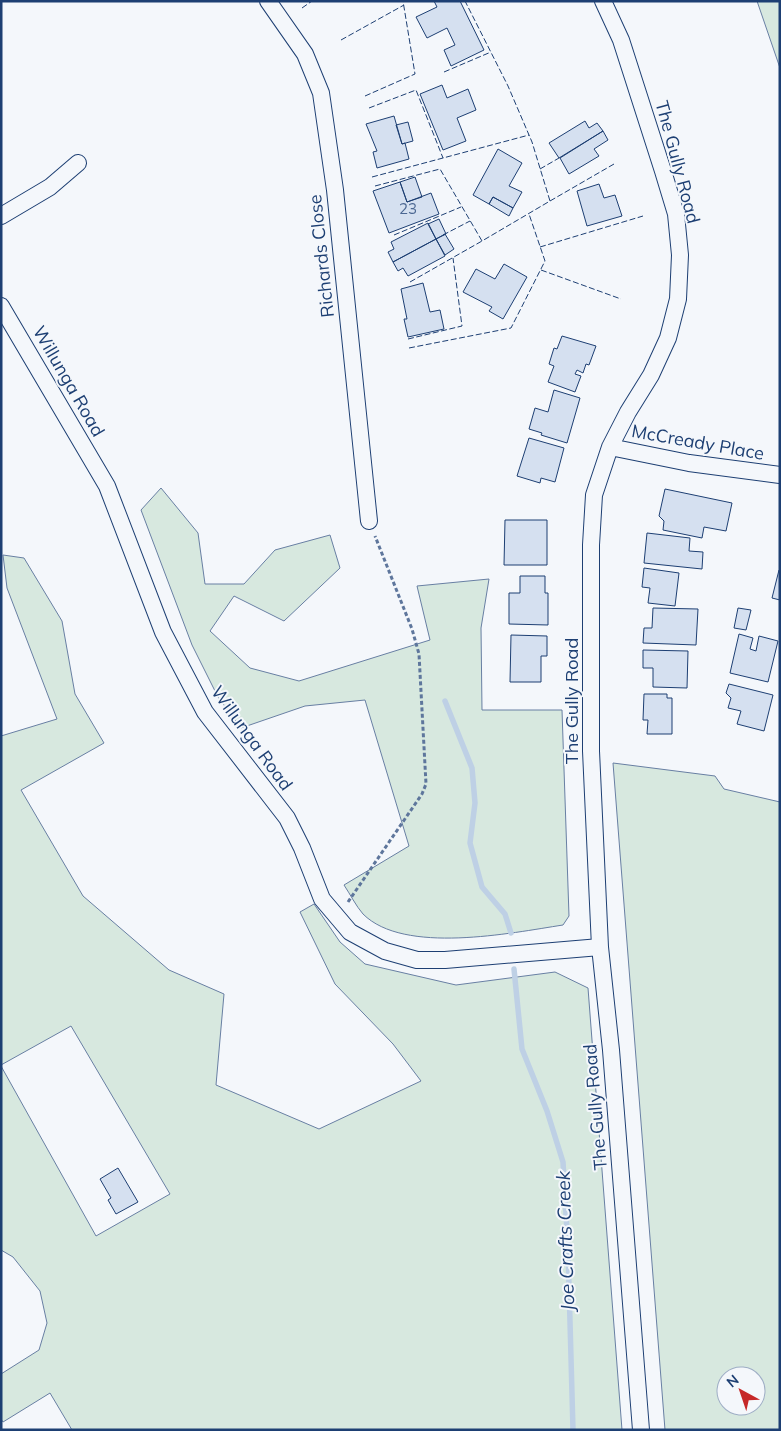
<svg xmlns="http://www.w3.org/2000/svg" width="781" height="1431" viewBox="0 0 781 1431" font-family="Mulish,sans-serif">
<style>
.green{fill:#d7e8df;stroke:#687fa3;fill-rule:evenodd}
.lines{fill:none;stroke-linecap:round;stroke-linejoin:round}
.stream{stroke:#bed0e5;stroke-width:5.5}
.building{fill:#d5e0f0;stroke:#1d3f73}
.street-casing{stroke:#1d3f73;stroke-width:18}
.path{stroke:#5e769c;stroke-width:3;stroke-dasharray:4 2.5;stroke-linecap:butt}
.street{stroke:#f4f7fb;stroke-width:16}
.fence{stroke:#1d3f73;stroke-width:1;stroke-dasharray:6 2.5;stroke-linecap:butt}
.labels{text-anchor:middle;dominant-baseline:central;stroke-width:4;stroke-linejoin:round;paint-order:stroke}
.number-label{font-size:15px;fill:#4b6792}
.street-label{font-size:18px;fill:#1d3f73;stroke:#f4f7fb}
.water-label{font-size:19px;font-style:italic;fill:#1d3f73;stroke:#f4f7fb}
</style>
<rect width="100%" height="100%" fill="#f4f7fb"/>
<!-- green -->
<path class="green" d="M757 1H780V68Z
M161 488 198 533 205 584H244L275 550 330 535 340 568 284 621 234 596 210 631 250 668 299 681 430 640 417 586 489 579 481 628 482 710H562L569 916 563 925C511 933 404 955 363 914 356 906 350 894 344 885L409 846 365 700 305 706 241 728 218 697 192 645 141 510Z
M3 555 24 558 62 621 75 694 104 743 21 790 83 896 169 970 224 994 216 1085 319 1129 421 1081 393 1044 335 984 300 912 314 904 340 942 365 964 456 985 555 972 588 988 622 1430H72L50 1393 3 1422 1 1419V1374L39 1350 47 1323 40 1291 13 1257 1 1250V1066L96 1236 170 1194 71 1026 1 1065V736L57 719 7 588Z
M613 763 715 776 724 789 780 802V1430H665ZM726 1376H756V1406H726Z"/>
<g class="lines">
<!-- stream -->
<path class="stream" d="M445 701 472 768 475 803 470 843 482 887 505 914 511 933
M514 969 522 1049 547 1111 563 1162 568 1249 573 1430"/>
</g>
<!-- building -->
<path class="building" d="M434 1H460L484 50 451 66 444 50 455 45 447 28 427 38 416 17 437 7Z
M442 85 447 98 468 89 476 110 457 118 466 141 443 150 420 94Z
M394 116 402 144 405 143 409 159 377 168 373 152 377 151 366 124Z
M585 121 589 128 597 123 603 131 559 158 549 143Z
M408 122 413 141 402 144 396 125Z
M603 131 608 140 594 149 599 156 569 174 560 158Z
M498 149 522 163 509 186 522 192 513 208 493 197 489 204 473 195Z
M415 177 422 197 407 202 400 182Z
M400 182 407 202 431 193 439 214 389 233 373 191Z
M599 184 604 198 615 195 622 216 587 226 577 191Z
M493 197 513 208 509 216 489 204Z
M439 219 446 234 436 239 428 224Z
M428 223 436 239 393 262 388 252 394 249 391 242Z
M445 234 454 249 445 255 436 239Z
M436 239 445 256 408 276 403 268 398 271 393 262Z
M504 264 527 277 503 319 489 311 492 307 463 292 476 269 495 279Z
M423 283 430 312 440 310 444 329 408 337 404 319H407L401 289Z
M562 336 596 346 589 365 586 364 583 373 577 370 575 374 581 376 575 392 548 382 554 366 549 364 554 348 557 349Z
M554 390 580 398 567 443 541 435 542 433 529 429 535 408 548 412Z
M529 438 564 448 555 482 541 478 540 483 517 476Z
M665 489 732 503 726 531 704 527 702 538 663 530 664 521 659 516Z
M505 520H547V565H504Z
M647 533 690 538 689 551 703 552 702 569 644 563Z
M644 568 679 573 675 606 648 603 650 588 642 587Z
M779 570H780V600L772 598Z
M520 576H545V593H548V625L509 624V593H520Z
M653 608 698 609 696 645 643 643 644 628H652Z
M738 608 751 610 746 630 734 628Z
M739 634 753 638 750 649 756 651 759 636 778 641 768 682 730 673Z
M511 635 547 636V656H541V682H510Z
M643 650 688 651 687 688 653 687V668H643Z
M729 684 773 695 764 731 737 724 741 711 728 708 731 698 726 693Z
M644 694H667V698H672V734H647L648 720H643Z
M118 1168 138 1202 116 1214 108 1200 111 1198 100 1179Z"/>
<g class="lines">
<!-- street casing -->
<g class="street-casing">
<path id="street" d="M268 1 305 54 321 93 335 190 369 521
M603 1 621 40 663 171 676 214 680 255 678 299 668 338 651 375 628 412 610 447 594 495 591 545V751L600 947 611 1050 641 1430
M1 216 50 187 78 163
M1 306 107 486 163 632 205 712 287 818 302 848 322 899 350 932 385 951 417 960H445L600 947
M610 447 689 463 780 475"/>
</g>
<!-- path -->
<path class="path" d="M348 902 422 794 426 784 419 654 412 629 375 536"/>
<!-- street -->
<use href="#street" class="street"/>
<!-- fence -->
<path class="fence" d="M302 8 312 1
M341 40 404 5
M444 72 491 52
M365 96 415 74 403 1
M369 108 416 90 443 158
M540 169 559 158
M372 177 529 135
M375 186 440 169 482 241 550 201 532 142 508 86 465 1
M550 201 614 164
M394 235 461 207
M443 235 470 221
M540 247 643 216
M541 270 621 299
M410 282 482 241
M408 339 462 326 453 258
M409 348 511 328 545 261 529 214"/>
</g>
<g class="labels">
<!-- number labels -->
<g class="number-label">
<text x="408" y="208">23</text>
</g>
<!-- street labels -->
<g class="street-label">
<text transform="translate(678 162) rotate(75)">The Gully Road</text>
<text transform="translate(321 256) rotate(-96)">Richards Close</text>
<text transform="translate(69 381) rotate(60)">Willunga Road</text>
<text transform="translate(698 442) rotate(10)">McCready Place</text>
<text transform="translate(571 701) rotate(-90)">The Gully Road</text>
<text transform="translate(252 738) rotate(54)">Willunga Road</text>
<text transform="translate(595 1107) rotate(-95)">The Gully Road</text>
</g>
<!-- water labels -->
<g class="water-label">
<text transform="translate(565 1241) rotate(-92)">Joe Crafts Creek</text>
</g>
</g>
<!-- border -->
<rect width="781" height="1431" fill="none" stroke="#1d3f73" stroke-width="5"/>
<!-- north arrow -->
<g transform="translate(741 1391) rotate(320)"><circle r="24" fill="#f4f7fb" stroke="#9eadc5"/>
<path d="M0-4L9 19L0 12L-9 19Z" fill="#c62828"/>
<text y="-8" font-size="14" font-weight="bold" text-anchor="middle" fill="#1d3f73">N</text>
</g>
</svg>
